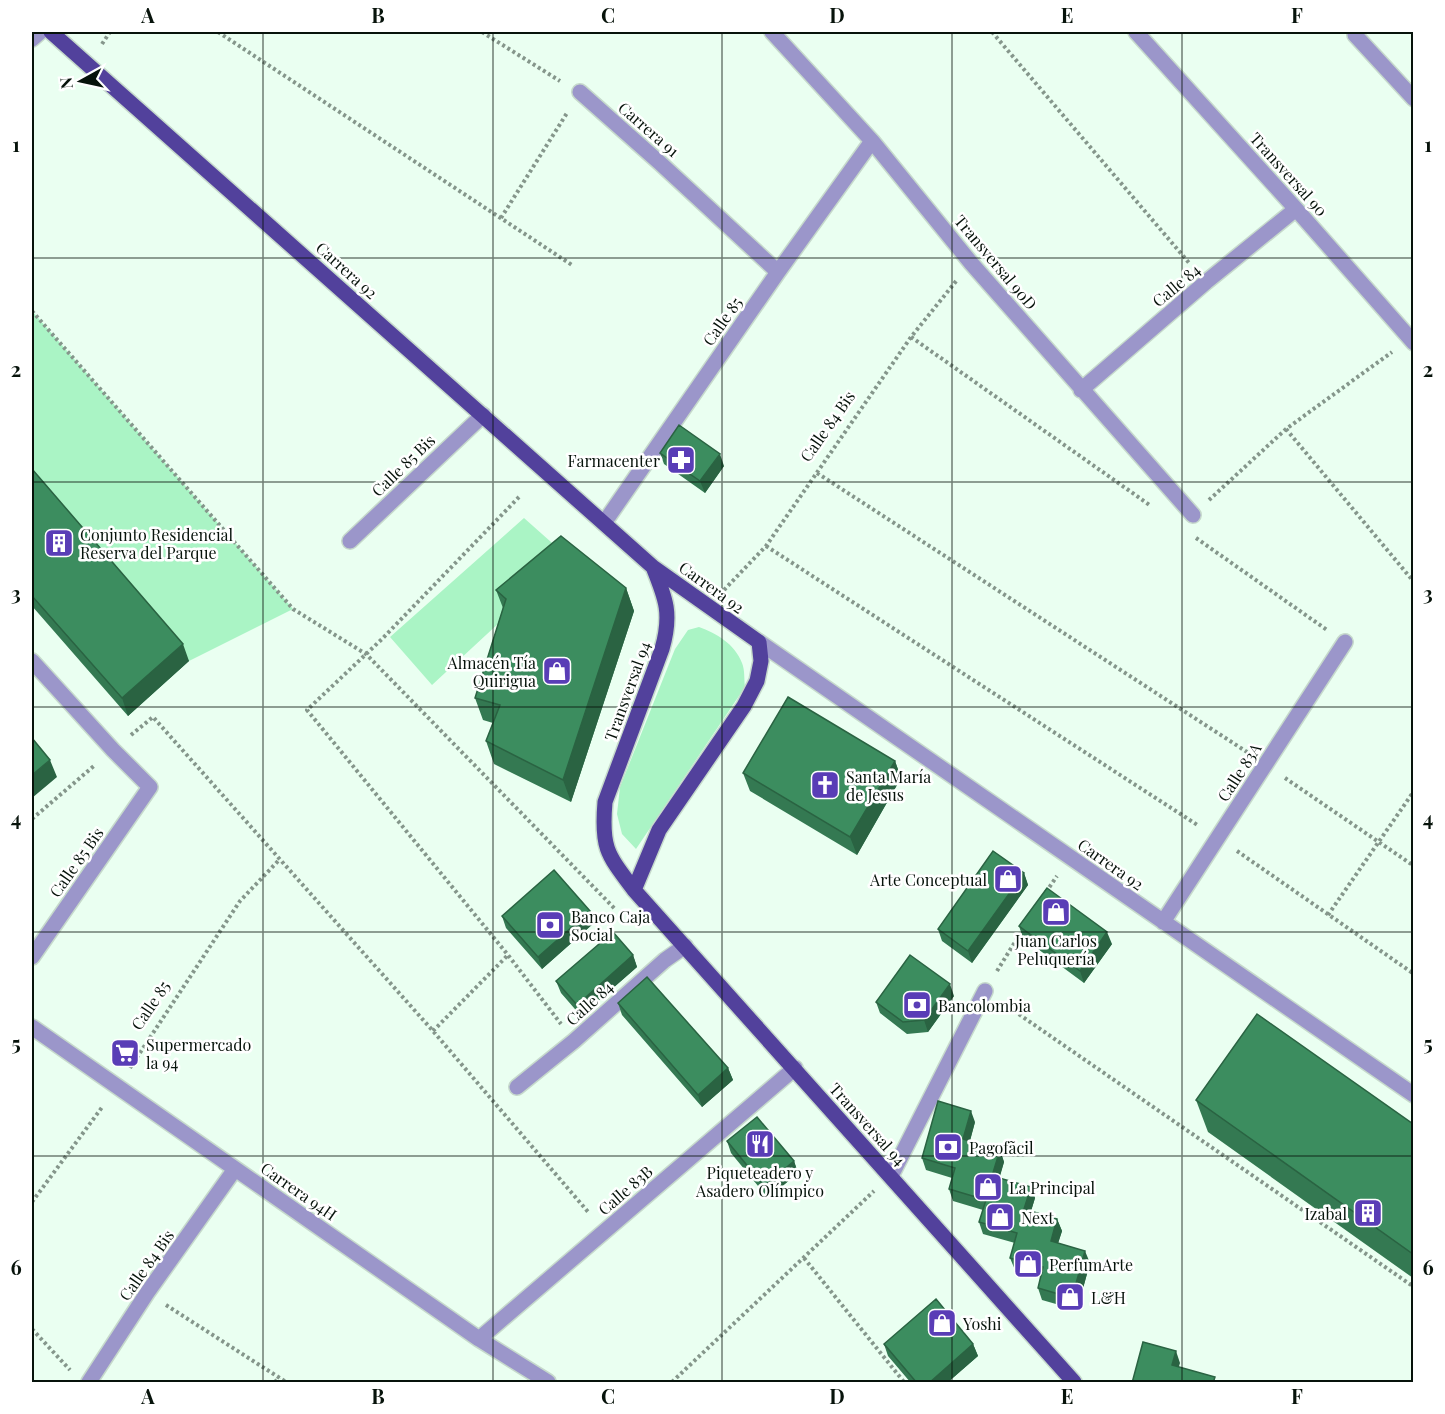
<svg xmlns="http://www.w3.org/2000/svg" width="1445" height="1414" viewBox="0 0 1445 1414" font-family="'Playfair Display',serif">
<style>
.green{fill:#aaf4c5}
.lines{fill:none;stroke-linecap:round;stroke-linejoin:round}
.minor-casing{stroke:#c6d9cc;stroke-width:18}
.major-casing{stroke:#c6d9cc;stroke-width:18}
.path{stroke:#85968b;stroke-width:4;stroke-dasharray:3 3;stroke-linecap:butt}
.minor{stroke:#9b96ca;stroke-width:15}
.major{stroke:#52419c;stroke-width:15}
.wall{fill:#347952}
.shaded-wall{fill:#2a6342}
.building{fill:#3c8d5f;stroke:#2a6342;stroke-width:1.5}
.grid{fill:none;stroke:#07130b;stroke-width:1.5;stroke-opacity:0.55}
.labels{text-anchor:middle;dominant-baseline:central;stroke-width:5;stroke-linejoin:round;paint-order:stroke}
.street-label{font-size:16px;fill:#07130b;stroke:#fff}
.poi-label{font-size:16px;fill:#07130b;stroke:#fff;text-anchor:start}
.neatline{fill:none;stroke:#07130b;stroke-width:2}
.grid-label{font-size:20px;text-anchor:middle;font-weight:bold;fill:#07130b}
</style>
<rect width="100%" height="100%" fill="#eafff1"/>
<!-- green -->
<path class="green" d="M32 311 293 609 189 661 32 479Z
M524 518 569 558 432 685 390 637Z
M699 627C716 633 735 644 742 663 745 670 744 680 745 687L636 849 622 834 617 814 620 787 675 649 688 630Z"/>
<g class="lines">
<!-- minor casing -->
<g class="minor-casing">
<path id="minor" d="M772 32 872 141 971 263 1193 515
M1136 32 1296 209 1414 343
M1355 35 1414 99
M32 39 40 32
M580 92 660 163 778 272
M1081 390 1206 282 1296 209
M604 523 778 272 872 141
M350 541 483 415
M759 642 1414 1095
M32 661 113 750 150 787 32 957
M1163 922 1345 642
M32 1027 479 1339 548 1382
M517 1087 574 1041 665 960 685 946
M891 1176 985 991
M479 1339 795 1068
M89 1382 147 1293 235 1169"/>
</g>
<!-- major casing -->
<g class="major-casing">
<path id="major" d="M51 32 653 567 759 642 761 661 757 681 744 706 659 830 634 890
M653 567C666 599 672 614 662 649L605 802C601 848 607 854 634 890L1074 1382"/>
</g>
<!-- path -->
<path class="path" d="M218 32 572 265
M482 32 560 81
M992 32 1190 264
M102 44 110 32
M501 218 567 113
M32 311 293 609 366 654 616 910
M911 337 1151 506
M1286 429 1414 582
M817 473 1247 752
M519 497 382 639 307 710 508 955 561 1024
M1209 500 1286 429 1392 352
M1196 538 1327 630
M766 546 1199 826
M724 590 766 546 911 337 957 280
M131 735 153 717 433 1031 589 1213
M1285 778 1414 866
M32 819 95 765
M1237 851 1414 974
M1046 892 1057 876
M1328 915 1414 791
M997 971 1023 929
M1004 1004 1414 1287
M433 1031 508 955
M130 1068 240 901 280 859
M32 1202 103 1106
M804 1258 904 1382
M166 1305 286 1382
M32 1329 70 1370
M275 1382 279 1377
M672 1382 874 1191"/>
<!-- minor -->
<use href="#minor" class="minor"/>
<!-- major -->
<use href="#major" class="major"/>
</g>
<!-- wall -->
<path class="wall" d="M660 453 724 466 705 493 664 464Z
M32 469 189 661 128 716 32 606Z
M626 588 634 611 571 802 494 764 486 741 493 723 483 720 475 698 503 608 496 590Z
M895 761 901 778 857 855 750 791 743 773Z
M1024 873 1028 885 972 963 942 941 938 929Z
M502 916 594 923 542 969 506 928Z
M1019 926 1112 944 1084 983 1023 938Z
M633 955 637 967 581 1016 561 993 556 981Z
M954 996 928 1032 907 1034 880 1013 876 1002Z
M618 1003 728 1068 733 1080 702 1107 622 1015Z
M1196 1100 1413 1124V1278L1208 1132Z
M975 1122 970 1141 1000 1150 1004 1162 999 1178 1031 1187 1035 1198 1031 1211 1057 1219 1062 1231 1058 1243 1090 1263 1077 1310 1042 1300 1038 1288 1041 1277 1015 1270 1010 1258 1015 1243 983 1234 979 1222 983 1210 953 1201 949 1189 952 1178 926 1170 922 1158Z
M727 1141 794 1161 798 1173 768 1198 731 1153Z
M884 1344H973L978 1356 947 1383H911L888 1356Z"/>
<!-- shaded-wall -->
<path class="shaded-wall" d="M720 454 724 466 705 493 700 481Z
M626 588 634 611 571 802 563 780Z
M183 644 189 661 128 716 122 698Z
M50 760 57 777 32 798V775Z
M895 761 901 778 857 855 850 837Z
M1024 873 1028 885 972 963 968 951Z
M590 911 594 923 542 969 538 957Z
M1107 932 1112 944 1084 983 1080 971Z
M633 955 637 967 581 1016 577 1005Z
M950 984 954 996 928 1032 924 1020Z
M728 1068 733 1080 702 1107 698 1095Z
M971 1111 975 1122 967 1151 963 1139Z
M1000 1150 1004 1162 997 1187 992 1176Z
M794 1161 798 1173 768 1198 764 1186Z
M1031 1187 1035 1198 1028 1221 1024 1209Z
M1057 1219 1062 1231 1055 1253 1051 1241Z
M1085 1251 1090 1263 1077 1310 1072 1298Z
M973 1344 978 1356 947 1383H929Z
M1176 1351 1180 1363 1176 1376 1172 1365Z"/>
<!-- building -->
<path class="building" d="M679 425 720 454 700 481 660 453Z
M32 469 183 644 122 698 32 596Z
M561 536 626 588 563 780 486 741 500 705 475 698 506 599 496 590Z
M788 697 895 761 850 837 743 773Z
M32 738 50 760 32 775Z
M993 851 1024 873 968 951 938 929Z
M554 870 590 911 538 957 502 916Z
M1047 888 1107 932 1080 971 1019 926Z
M613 932 633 955 577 1005 556 981Z
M910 955 950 984 924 1020 903 1022 876 1002Z
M647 977 728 1068 698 1095 618 1003Z
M1257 1014 1413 1124V1254L1196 1100Z
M938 1101 971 1111 963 1139 1000 1150 992 1176 1031 1187 1024 1209 1057 1219 1051 1241 1085 1251 1072 1298 1038 1288 1043 1267 1010 1258 1017 1233 979 1222 986 1200 949 1189 955 1168 922 1158Z
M757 1117 794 1161 764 1186 727 1141Z
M936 1299 973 1344 929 1383H917L884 1344Z
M1143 1342 1176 1351 1172 1365 1215 1377 1213 1383H1132Z"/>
<!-- grid -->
<path class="grid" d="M263 32V1382M493 32V1382M722 32V1382M952 32V1382M1182 32V1382M32 258H1414M32 482H1414M32 707H1414M32 932H1414M32 1156H1414"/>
<!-- icons -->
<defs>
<g id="pharmacy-square" transform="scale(1.5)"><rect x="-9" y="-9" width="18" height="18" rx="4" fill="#593db6" stroke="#fff"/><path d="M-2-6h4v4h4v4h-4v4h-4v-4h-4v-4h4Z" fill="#fff"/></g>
<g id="building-square" transform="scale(1.5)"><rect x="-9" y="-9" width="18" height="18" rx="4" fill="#593db6" stroke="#fff"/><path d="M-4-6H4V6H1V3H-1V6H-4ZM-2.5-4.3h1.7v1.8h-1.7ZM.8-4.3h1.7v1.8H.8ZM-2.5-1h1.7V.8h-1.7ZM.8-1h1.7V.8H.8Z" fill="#fff"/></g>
<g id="shop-square" transform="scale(1.5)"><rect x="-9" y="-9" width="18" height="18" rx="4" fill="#593db6" stroke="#fff"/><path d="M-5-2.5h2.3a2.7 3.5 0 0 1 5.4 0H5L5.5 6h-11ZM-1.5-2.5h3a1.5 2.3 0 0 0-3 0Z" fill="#fff"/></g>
<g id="church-square" transform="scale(1.5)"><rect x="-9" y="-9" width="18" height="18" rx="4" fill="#593db6" stroke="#fff"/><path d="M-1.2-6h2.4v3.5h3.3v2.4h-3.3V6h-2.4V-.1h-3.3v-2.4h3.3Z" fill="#fff"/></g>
<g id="bank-square" transform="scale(1.5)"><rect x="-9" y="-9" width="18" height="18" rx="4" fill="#593db6" stroke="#fff"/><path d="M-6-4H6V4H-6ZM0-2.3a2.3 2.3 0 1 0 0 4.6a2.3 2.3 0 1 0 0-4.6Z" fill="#fff"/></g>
<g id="supermarket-square" transform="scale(1.5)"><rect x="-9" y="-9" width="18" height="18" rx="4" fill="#593db6" stroke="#fff"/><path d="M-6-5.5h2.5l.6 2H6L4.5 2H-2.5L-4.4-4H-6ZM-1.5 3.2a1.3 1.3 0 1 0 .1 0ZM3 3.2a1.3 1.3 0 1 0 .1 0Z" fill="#fff"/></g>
<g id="restaurant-square" transform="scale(1.5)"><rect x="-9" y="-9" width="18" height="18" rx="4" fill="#593db6" stroke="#fff"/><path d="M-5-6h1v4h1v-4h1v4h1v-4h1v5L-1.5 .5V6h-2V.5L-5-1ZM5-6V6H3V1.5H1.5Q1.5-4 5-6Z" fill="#fff"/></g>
</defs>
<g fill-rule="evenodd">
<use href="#pharmacy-square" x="681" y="460"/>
<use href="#building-square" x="59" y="543"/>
<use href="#shop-square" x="557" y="671"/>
<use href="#church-square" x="825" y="785"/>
<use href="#shop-square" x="1008" y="879"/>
<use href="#shop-square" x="1056" y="912"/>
<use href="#bank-square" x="550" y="925"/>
<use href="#bank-square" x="917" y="1005"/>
<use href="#supermarket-square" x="125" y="1053"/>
<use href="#restaurant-square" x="760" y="1144"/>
<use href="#bank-square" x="948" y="1147"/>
<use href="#shop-square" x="988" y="1187"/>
<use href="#building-square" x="1368" y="1213"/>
<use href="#shop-square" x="1000" y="1217"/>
<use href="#shop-square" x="1028" y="1264"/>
<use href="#shop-square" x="1070" y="1297"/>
<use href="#shop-square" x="942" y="1323"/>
</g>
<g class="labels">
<!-- street labels -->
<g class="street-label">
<text transform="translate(649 129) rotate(41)">Carrera 91</text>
<text transform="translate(1289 174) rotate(48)">Transversal 90</text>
<text transform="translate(996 262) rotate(50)">Transversal 90D</text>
<text transform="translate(347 270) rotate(42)">Carrera 92</text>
<text transform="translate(1176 285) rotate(-40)">Calle 84</text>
<text transform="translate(722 321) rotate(-55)">Calle 85</text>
<text transform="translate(827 426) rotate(-55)">Calle 84 Bis</text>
<text transform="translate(403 465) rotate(-44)">Calle 85 Bis</text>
<text transform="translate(712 587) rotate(36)">Carrera 92</text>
<text transform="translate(627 691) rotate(-70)">Transversal 94</text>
<text transform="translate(1239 772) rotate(-57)">Calle 83A</text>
<text transform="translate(76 862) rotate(-55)">Calle 85 Bis</text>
<text transform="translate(1111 864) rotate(35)">Carrera 92</text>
<text transform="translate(589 1003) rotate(-42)">Calle 84</text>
<text transform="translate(150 1005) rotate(-56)">Calle 85</text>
<text transform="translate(868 1124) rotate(48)">Transversal 94</text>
<text transform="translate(625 1190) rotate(-41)">Calle 83B</text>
<text transform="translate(299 1191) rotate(35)">Carrera 94H</text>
<text transform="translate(146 1265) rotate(-55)">Calle 84 Bis</text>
</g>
<!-- poi labels -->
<g class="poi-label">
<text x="660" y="460" text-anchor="end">Farmacenter</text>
<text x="80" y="534">Conjunto Residencial<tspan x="80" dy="18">Reserva del Parque</tspan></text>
<text x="536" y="662" text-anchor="end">Almacén Tía<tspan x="536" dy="18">Quirigua</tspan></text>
<text x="846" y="776">Santa María<tspan x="846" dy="18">de Jesus</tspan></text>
<text x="987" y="879" text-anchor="end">Arte Conceptual</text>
<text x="571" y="916">Banco Caja<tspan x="571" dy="18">Social</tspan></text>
<text x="1056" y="940" text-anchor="middle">Juan Carlos<tspan x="1056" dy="18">Peluquería</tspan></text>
<text x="938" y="1005">Bancolombia</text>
<text x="146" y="1044">Supermercado<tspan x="146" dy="18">la 94</tspan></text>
<text x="969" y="1147">Pagofãcil</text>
<text x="760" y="1172" text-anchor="middle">Piqueteadero y<tspan x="760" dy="18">Asadero Olímpico</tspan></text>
<text x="1009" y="1187">La Principal</text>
<text x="1347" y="1213" text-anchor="end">Izabal</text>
<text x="1021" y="1217">Next</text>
<text x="1049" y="1264">PerfumArte</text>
<text x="1091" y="1297">L&amp;H</text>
<text x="963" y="1323">Yoshi</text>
</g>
</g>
<!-- border -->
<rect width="1445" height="1414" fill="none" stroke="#ffffff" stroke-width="66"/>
<!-- north arrow -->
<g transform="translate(81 81) rotate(262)" stroke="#ffffff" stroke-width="4.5" paint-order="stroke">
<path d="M0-4.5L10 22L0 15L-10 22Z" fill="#07130b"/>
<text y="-9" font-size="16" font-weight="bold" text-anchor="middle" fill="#07130b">N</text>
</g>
<rect x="33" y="33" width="1379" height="1348" class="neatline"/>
<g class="grid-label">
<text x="148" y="23">A</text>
<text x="378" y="23">B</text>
<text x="608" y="23">C</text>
<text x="837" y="23">D</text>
<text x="1067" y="23">E</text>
<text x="1297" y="23">F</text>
<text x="16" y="152">1</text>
<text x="1428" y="152">1</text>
<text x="16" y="377">2</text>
<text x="1428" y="377">2</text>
<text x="16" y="601">3</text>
<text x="1428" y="601">3</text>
<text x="16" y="826">4</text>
<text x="1428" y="826">4</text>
<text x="16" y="1051">5</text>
<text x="1428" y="1051">5</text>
<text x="16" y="1275">6</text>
<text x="1428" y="1275">6</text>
<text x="148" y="1404">A</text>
<text x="378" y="1404">B</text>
<text x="608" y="1404">C</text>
<text x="837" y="1404">D</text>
<text x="1067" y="1404">E</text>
<text x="1297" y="1404">F</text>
</g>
</svg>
